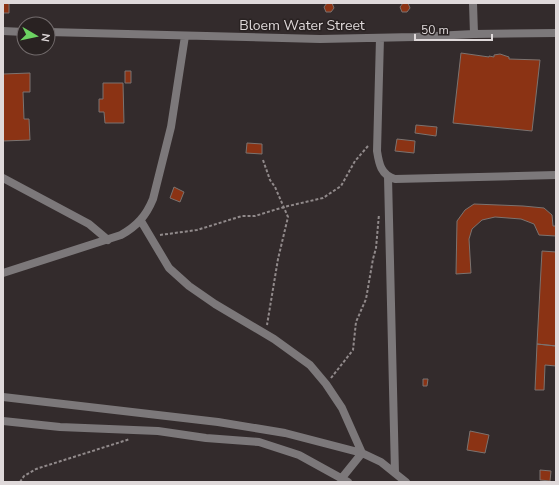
<svg xmlns="http://www.w3.org/2000/svg" width="559" height="485" viewBox="0 0 559 485" font-family="'Nunito Sans',sans-serif">
<style>
.building{fill:#8b3314;stroke:#7b7370}
.lines{fill:none;stroke-linecap:round;stroke-linejoin:round}
.path{stroke:#918a8b;stroke-width:2;stroke-dasharray:3 2;stroke-linecap:butt}
.minor{stroke:#7c787a;stroke-width:8}
.labels{text-anchor:middle;dominant-baseline:central;stroke-width:3;stroke-linejoin:round;paint-order:stroke}
.street-label{font-size:14px;fill:#dfd9da;stroke:#292222}
</style>
<rect width="100%" height="100%" fill="#332b2c"/>
<!-- building -->
<path class="building" d="M3 3H9V13H3Z
M327 3H332L334 8 331 12H326L324 7Z
M403 3H408L410 8 407 12H402L400 7Z
M461 53 489 57V56L494 57V55L500 54 509 57V59L540 60 532 131 453 123Z
M125 71H131V83H125Z
M30 73V92H23L24 119H29L30 140 3 141V74Z
M103 83H123L124 123H105L104 112H99V99H103Z
M416 125 437 127 436 136 415 133Z
M397 139 415 141 414 153 395 151Z
M247 143 262 144V154L246 153Z
M174 187 184 192 180 202 170 198Z
M474 204 523 206 544 208 552 215 553 226H556V236L539 235 534 224 521 219 495 217 482 220 472 229 469 239 471 273 456 274 457 221 465 210Z
M542 251 556 252V346L537 344Z
M537 344 556 346V366L545 365 544 390H535Z
M423 379H428L427 386H423Z
M470 431 489 435 485 453 467 450Z
M540 470 551 471 550 481 540 480Z"/>
<g class="lines">
<!-- path -->
<path class="path" d="M263 160 270 180 275 187 288 217 278 259 267 325
M160 235 197 230 242 216H255L284 207 323 198 341 186 355 161 368 146
M331 378 353 350 356 322 366 299 373 259 376 248 379 214
M20 482 24 476 36 469 130 439"/>
<!-- minor -->
<path class="minor" d="M473 3 474 34
M3 31 24 32
M48 32 320 39 414 37 474 34 556 33
M380 38 377 151C379 164 381 175 395 179L556 175
M388 177 395 473
M3 178 89 224 108 240
M141 221 169 268 189 286 215 304 274 339 310 365 326 384 342 408 362 453
M3 273 121 235C137 226 146 216 153 199L171 127 185 36
M3 397 218 422 285 433 362 453 381 462 406 482
M3 421 60 427 158 431 206 438 259 442 299 455 348 482
M341 479 362 453"/>
</g>
<g class="labels">
<!-- street labels -->
<g class="street-label">
<text x="302" y="25">Bloem Water Street</text>
</g>
</g>
<!-- border -->
<rect width="559" height="485" fill="none" stroke="#dfd9da" stroke-width="8"/>
<!-- north arrow -->
<g transform="translate(36 36) rotate(99)"><circle r="19" fill="#292222" stroke="#726b6c"/>
<path d="M0-3L7 15L0 10L-7 15Z" fill="#6cd362"/>
<text y="-6" font-size="11" font-weight="bold" text-anchor="middle" fill="#dfd9da">N</text>
</g>
<!-- scale -->
<path d="M415 34v6h77v-6" fill="none" stroke="#dfd9da" stroke-width="2"/>
<text x="421" y="34" font-size="12" fill="#dfd9da" stroke="#292222" stroke-width="3" paint-order="stroke">50 m</text>
</svg>
